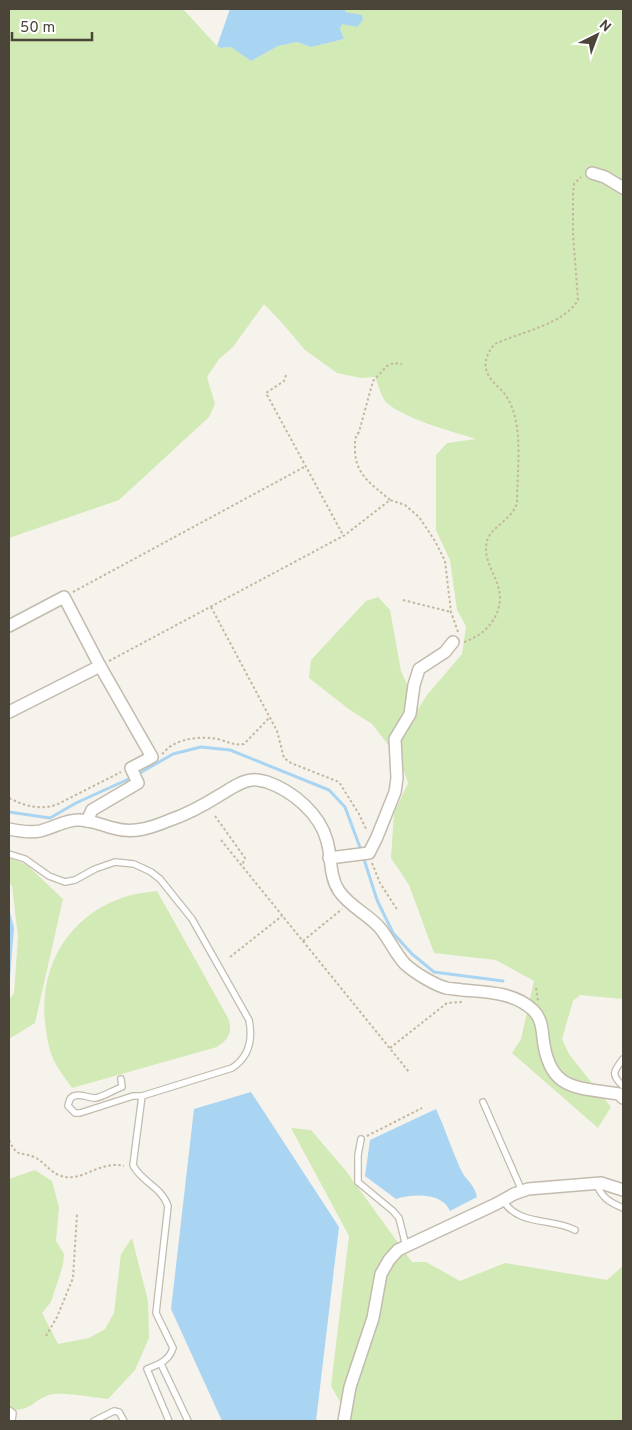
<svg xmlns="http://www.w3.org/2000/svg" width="632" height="1430" viewBox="0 0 632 1430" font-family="Overpass,sans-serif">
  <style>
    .green { fill: #d2eab5 }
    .water { fill: #a9d4f2 }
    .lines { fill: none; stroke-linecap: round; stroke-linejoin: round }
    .stream { stroke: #a9d4f2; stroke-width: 3 }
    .lane-casing { stroke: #c2bbae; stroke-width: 8 }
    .street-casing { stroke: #c2bbae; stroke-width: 14 }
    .path { stroke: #c4b79f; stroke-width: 2; stroke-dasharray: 2.5 2.5; stroke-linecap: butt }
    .lane { stroke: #fff; stroke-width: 5.5 }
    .street { stroke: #fff; stroke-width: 11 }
  </style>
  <rect width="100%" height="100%" fill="#f6f3ec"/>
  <g class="green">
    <path d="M9 9H183L217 46 221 48 231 47 251 61 278 46 297 42 311 47 344 39 340 29 345 9H623V999L580 995 573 1001 562 1039 569 1054 611 1107 598 1128 512 1053 521 1039 534 981 496 960 434 953 409 885 391 858 394 813 408 783 400 760 372 724 350 710 309 678 311 660 366 601 378 597 390 610 401 671 418 709 427 695 462 654 466 626 457 610 450 560 436 530V455L447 443 476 439C453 432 402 418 386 402 381 396 378 384 375 377L361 378 337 373 305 350 283 324 264 304 233 347 219 359 207 377 215 404 209 417 119 500 9 538Z"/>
    <path d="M9 858 27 865 63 899 35 1023 9 1039V1000L14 993 18 937 12 886 9 882Z"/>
    <path d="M157 891 228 1018C233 1032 229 1039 217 1047L72 1088C65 1078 57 1068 52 1056 49 1048 47 1039 46 1030 36 968 69 912 131 895 139 893 149 892 157 891Z"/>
    <path d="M291 1128 311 1130 346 1171 412 1262H426L460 1281 505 1263 607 1280 623 1266V1421H351L331 1386 349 1236Z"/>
    <path d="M35 1170 52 1181 59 1207 56 1241 64 1254 63 1265 51 1302 42 1313 58 1344 89 1338 105 1329 114 1313 121 1254 132 1238 148 1301 149 1338 135 1370 108 1399C95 1398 60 1391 49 1395 30 1402 34 1410 9 1410V1179Z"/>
  </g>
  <g class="water">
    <path d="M230 9H345V12L362 15 363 20 357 27 342 24 340 29 344 39 311 47 297 42 278 46 251 61 231 47 221 48 217 46Z"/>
    <path d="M9 908 14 928 9 991Z"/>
    <path d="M251 1092 339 1227 316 1421H222L171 1309 194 1109Z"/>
    <path d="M436 1109C445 1128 451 1148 460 1168 465 1180 474 1183 477 1197L450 1211C442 1192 412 1194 396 1199L365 1176 370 1140Z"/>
  </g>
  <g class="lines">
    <g class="stream">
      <path d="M9 812 50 818 76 803 131 778 173 754 201 747 230 750 329 790 345 807 361 850"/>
      <path d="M363 856 377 900 393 933 412 954 434 972 503 981"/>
    </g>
    <defs>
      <g id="lane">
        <path d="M9 854 25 859 49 876 65 882 75 880 95 869 115 862 134 864 151 872 160 879 192 919 249 1020C253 1040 249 1057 232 1068L142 1096 133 1165C141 1182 161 1186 168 1206L156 1313 173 1348C169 1361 159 1364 147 1369L169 1421"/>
        <path d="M623 1059C614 1071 610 1074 623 1086"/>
        <path d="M121 1079 122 1087C113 1090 103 1097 95 1098 88 1098 80 1093 74 1096 70 1097 69 1101 68 1106L75 1113H80L133 1096H142"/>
        <path d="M483 1102 522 1191"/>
        <path d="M361 1139 358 1155V1182L393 1211 399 1218 406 1246"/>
        <path d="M596 1183C602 1198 609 1202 623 1208"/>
        <path d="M503 1200C517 1226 553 1218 575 1230"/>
        <path d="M161 1364 188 1421"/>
        <path d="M9 1410 13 1413 12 1421"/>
        <path d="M94 1421 114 1411 119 1412 124 1421"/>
      </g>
      <g id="street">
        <path d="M592 173 605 177 623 188"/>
        <path d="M9 626 64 597 100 666 152 757 131 768 138 783 92 810 87 821"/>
        <path d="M9 712 100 666"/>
        <path d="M9 829C19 831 30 833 40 831 53 828 65 820 78 820 91 820 101 825 113 828 133 834 151 828 170 820 188 814 204 805 220 795 229 790 240 781 252 780 256 779 263 781 267 782 293 791 320 814 327 841 332 858 329 876 339 891 350 907 368 914 380 928 389 939 395 953 405 964 415 973 433 984 446 988 451 989 457 989 462 990 486 992 514 992 533 1010 541 1018 542 1027 543 1038 549 1091 576 1087 619 1094L623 1098"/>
        <path d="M329 858 369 853 377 837 395 792 397 778 395 739 410 714 414 685 419 669 445 652 453 642"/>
        <path d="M344 1421 350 1387 373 1318 381 1274 389 1260 398 1250 496 1204 514 1194 528 1189 601 1183 623 1190"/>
      </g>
    </defs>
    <use href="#lane" class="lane-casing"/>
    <use href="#street" class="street-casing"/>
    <g class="path">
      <path d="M286 375 284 381 266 393 343 535"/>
      <path d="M390 500C373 485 356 476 355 451 355 443 354 438 359 432L373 381 387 366 394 363 402 364"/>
      <path d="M73 592 306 466"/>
      <path d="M403 600 451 612"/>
      <path d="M211 607 277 731 284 758 291 763 339 782 359 814 367 831"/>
      <path d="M464 642C478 637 486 631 494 619 513 585 480 569 487 541 491 526 514 519 517 502 517 472 524 426 508 399 503 389 491 383 487 372 483 362 488 351 495 344 520 332 563 325 578 300L573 234V195L574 184 581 177"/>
      <path d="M109 661 345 535 390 500 405 505 419 517 435 541 445 561 451 612 458 632"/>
      <path d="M162 754C165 752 167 748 171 746 183 738 203 736 217 739 227 741 234 746 244 744L270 717"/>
      <path d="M9 798C25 806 38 810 56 805L121 772"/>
      <path d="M215 816 245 858 242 866"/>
      <path d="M221 840 409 1072"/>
      <path d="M372 863 380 883 398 911"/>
      <path d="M303 941 342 909"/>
      <path d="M230 957 282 916"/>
      <path d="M536 988 538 1001"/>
      <path d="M390 1048 447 1003 462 1002"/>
      <path d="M367 1136 422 1108"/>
      <path d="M9 1140C18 1160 21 1150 36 1158 45 1163 51 1173 61 1176 82 1183 99 1160 124 1166"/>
      <path d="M46 1336 57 1317 73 1278 77 1214"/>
    </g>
    <use href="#lane" class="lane"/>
    <use href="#street" class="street"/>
  </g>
  <rect width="632" height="1430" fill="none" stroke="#4b4439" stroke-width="20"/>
  <g transform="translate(597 35) rotate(42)" stroke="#ffffff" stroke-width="4" paint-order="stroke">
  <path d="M0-4L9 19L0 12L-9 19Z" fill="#4b4439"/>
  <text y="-8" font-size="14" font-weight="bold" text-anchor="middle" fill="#4b4439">N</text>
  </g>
  <path d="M12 32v8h80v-8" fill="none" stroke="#4b4439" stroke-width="2.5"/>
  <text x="20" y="32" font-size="15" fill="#4b4439" stroke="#ffffff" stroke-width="4" paint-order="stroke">50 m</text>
</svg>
